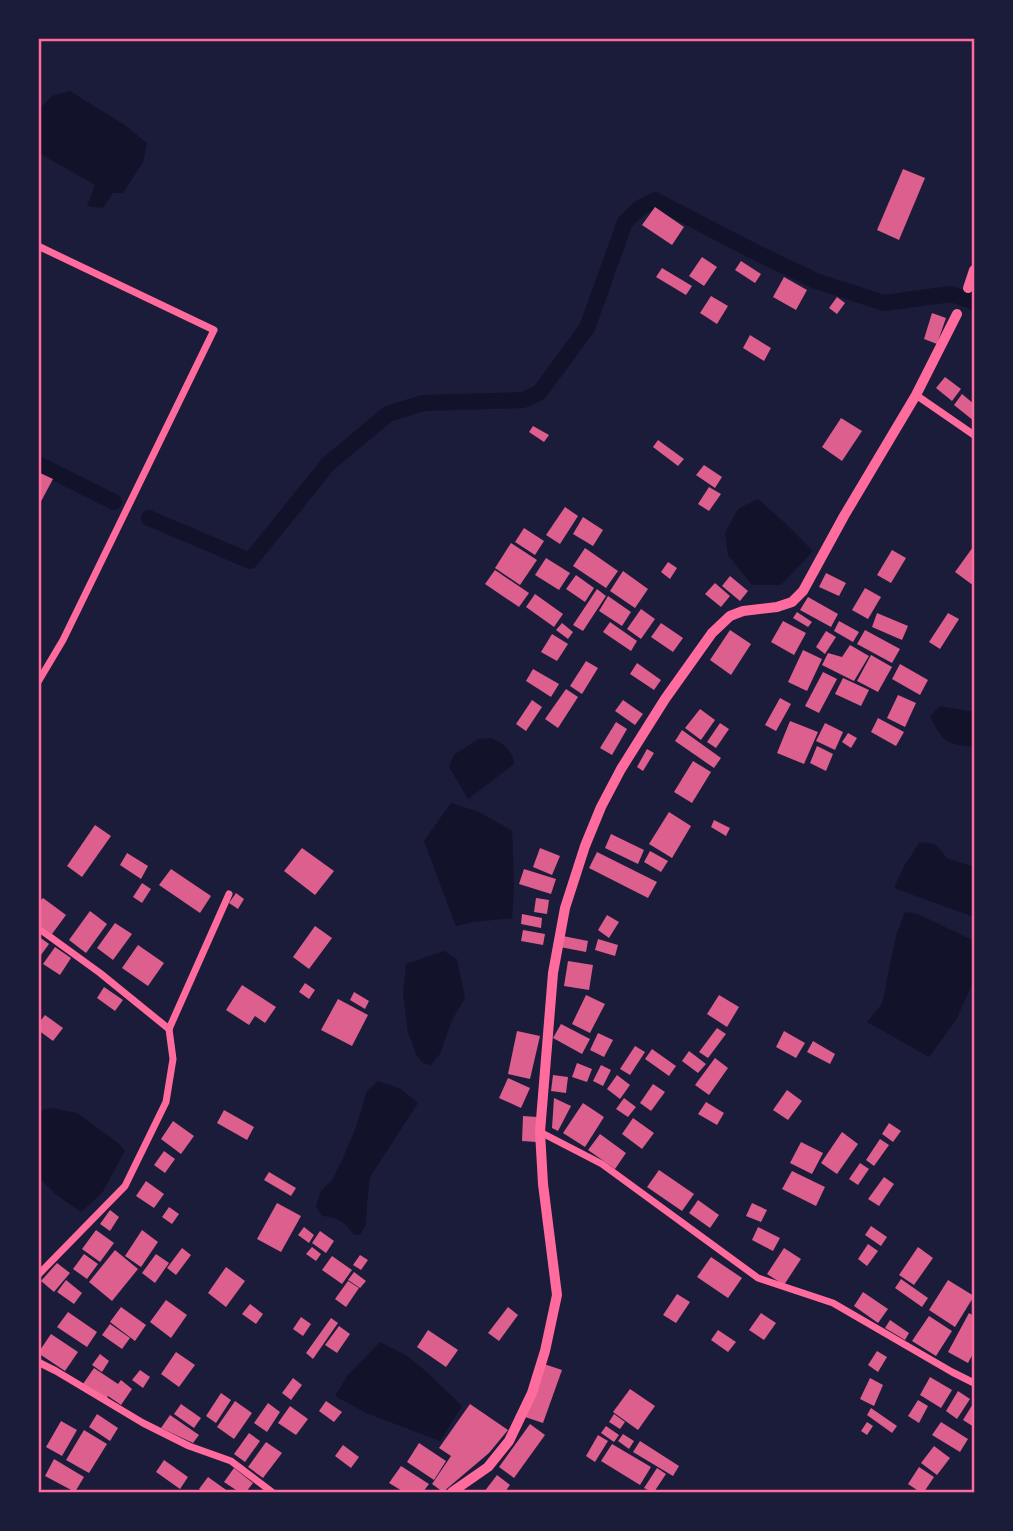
<svg xmlns="http://www.w3.org/2000/svg" width="1013" height="1531" viewBox="0 0 1013 1531" font-family="'DM Sans',sans-serif">
  <style>
    .water { fill: #12122b }
    .lines { fill: none; stroke-linecap: round; stroke-linejoin: round }
    .canal { stroke: #12122b; stroke-width: 16 }
    .building { fill: #dd5f8e }
    .minor { stroke: #ff6b9d; stroke-width: 7 }
    .secondary { stroke: #ff6b9d; stroke-width: 10 }
    .neatline { fill: none; stroke: #ff6b9d; stroke-width: 2.5 }
  </style>
  <rect width="100%" height="100%" fill="#1b1b3a"/>
  <g class="water">
    <path d="M70 91 126 126 147 143 143 162 123 193H113L103 208 87 206 95 185 39 153V109L52 96Z"/>
    <path d="M758 499 785 523 813 551 781 585H752L728 555 725 533 738 509Z"/>
    <path d="M940 706 974 712V747C947 745 941 741 930 716Z"/>
    <path d="M492 738C503 744 513 750 514 764L468 799 449 767 454 755 478 739Z"/>
    <path d="M451 803 479 812 512 831 514 886 512 918 473 922 456 926 424 841Z"/>
    <path d="M920 842 935 844 947 858 974 867V917L894 888 904 866Z"/>
    <path d="M905 912 918 914 974 941V980L956 1020 929 1057 867 1022 882 1004 896 936Z"/>
    <path d="M444 951 457 959 465 998 452 1020 440 1054 431 1065 423 1063 417 1056 408 1032 403 993 406 964Z"/>
    <path d="M378 1081 401 1089 418 1103 370 1177 367 1203 366 1224 360 1235H354C345 1222 338 1217 322 1216L316 1206 321 1191 332 1180 343 1158 356 1127 367 1091Z"/>
    <path d="M51 1108 77 1113 118 1143 125 1151 102 1193 81 1212 55 1194 39 1178V1111Z"/>
    <path d="M380 1342 407 1356 428 1373 462 1406 440 1441 366 1413 335 1396 347 1376Z"/>
  </g>
  <g class="lines">
    <g class="canal">
      <path d="M38 464 114 502"/>
      <path d="M149 518 250 561 328 464 388 414 423 403 523 400 539 393 587 328 625 222 640 208 655 200 759 254 816 281 884 303 951 294 974 302"/>
    </g>
  </g>
  <g class="building">
    <path d="M903 169 925 178 899 240 877 230Z"/>
    <path d="M655 207 684 227 672 245 642 225Z"/>
    <path d="M702 257 717 267 704 286 689 276Z"/>
    <path d="M741 261 761 274 755 283 735 270Z"/>
    <path d="M662 268 692 286 686 295 656 277Z"/>
    <path d="M784 277 807 290 796 310 773 297Z"/>
    <path d="M711 296 728 306 717 324 700 313Z"/>
    <path d="M837 297 845 303 837 314 829 308Z"/>
    <path d="M932 313 946 318 937 344 924 339Z"/>
    <path d="M750 335 771 348 764 361 743 348Z"/>
    <path d="M945 377 961 389 952 401 936 388Z"/>
    <path d="M962 394 974 404V421L954 405Z"/>
    <path d="M841 418 862 431 842 461 822 447Z"/>
    <path d="M533 426 549 435 544 442 529 432Z"/>
    <path d="M658 440 684 459 678 466 653 447Z"/>
    <path d="M704 465 722 477 715 488 696 475Z"/>
    <path d="M38 472 53 479 38 507Z"/>
    <path d="M709 487 721 494 709 511 698 504Z"/>
    <path d="M565 507 578 516 560 544 546 535Z"/>
    <path d="M583 517 603 530 593 546 573 534Z"/>
    <path d="M524 528 544 541 535 555 515 542Z"/>
    <path d="M511 543 537 560 520 585 495 568Z"/>
    <path d="M973 547 974 548V586L955 572Z"/>
    <path d="M585 548 618 571 606 588 573 566Z"/>
    <path d="M892 550 906 558 891 583 877 575Z"/>
    <path d="M546 558 570 573 559 590 535 575Z"/>
    <path d="M668 562 677 568 670 579 661 572Z"/>
    <path d="M495 570 529 593 519 607 485 584Z"/>
    <path d="M623 571 648 589 635 608 610 591Z"/>
    <path d="M826 573 846 583 839 596 819 587Z"/>
    <path d="M576 575 594 588 585 602 566 589Z"/>
    <path d="M730 576 748 591 740 601 722 586Z"/>
    <path d="M715 583 730 596 721 607 705 594Z"/>
    <path d="M865 588 881 597 868 619 852 610Z"/>
    <path d="M597 589 606 596 583 631 573 625Z"/>
    <path d="M535 594 563 614 554 627 526 607Z"/>
    <path d="M608 596 631 612 622 626 599 611Z"/>
    <path d="M808 597 838 614 831 627 800 610Z"/>
    <path d="M641 609 655 619 641 639 627 629Z"/>
    <path d="M797 612 812 622 808 627 793 618Z"/>
    <path d="M877 613 908 626 902 640 872 627Z"/>
    <path d="M948 613 959 619 940 649 929 642Z"/>
    <path d="M783 621 806 633 794 655 771 642Z"/>
    <path d="M839 621 859 632 853 642 834 631Z"/>
    <path d="M610 622 637 641 631 651 603 632Z"/>
    <path d="M562 623 573 632 568 639 556 630Z"/>
    <path d="M661 623 683 638 673 652 651 637Z"/>
    <path d="M730 630 751 644 731 675 710 660Z"/>
    <path d="M865 630 900 649 892 663 857 644Z"/>
    <path d="M826 631 836 637 825 654 816 647Z"/>
    <path d="M552 634 568 644 557 661 541 652Z"/>
    <path d="M850 645 869 656 854 681 822 665 828 653 842 657Z"/>
    <path d="M803 650 822 659 807 691 788 682Z"/>
    <path d="M871 655 892 667 878 692 857 681Z"/>
    <path d="M586 661 598 668 582 694 570 686Z"/>
    <path d="M637 663 661 680 654 690 630 674Z"/>
    <path d="M900 664 928 680 920 695 892 679Z"/>
    <path d="M533 669 559 684 551 697 526 681Z"/>
    <path d="M823 672 837 679 819 713 805 706Z"/>
    <path d="M843 678 869 690 861 706 835 694Z"/>
    <path d="M566 689 578 697 558 728 545 719Z"/>
    <path d="M898 695 916 703 905 727 887 718Z"/>
    <path d="M780 698 791 704 776 731 765 725Z"/>
    <path d="M532 700 542 707 526 731 516 724Z"/>
    <path d="M623 700 643 714 635 725 615 711Z"/>
    <path d="M700 709 715 720 701 740 685 728Z"/>
    <path d="M878 718 904 732 896 746 871 732Z"/>
    <path d="M790 721 818 732 804 764 777 753Z"/>
    <path d="M616 722 627 729 612 755 600 748Z"/>
    <path d="M720 723 729 729 716 748 707 742Z"/>
    <path d="M825 723 843 732 835 750 816 741Z"/>
    <path d="M682 730 721 758 714 768 675 741Z"/>
    <path d="M848 733 857 738 851 748 842 742Z"/>
    <path d="M817 746 833 754 826 771 810 763Z"/>
    <path d="M647 749 654 753 643 771 637 767Z"/>
    <path d="M693 761 711 772 692 803 674 792Z"/>
    <path d="M669 812 691 826 672 858 649 844Z"/>
    <path d="M714 820 730 828 726 836 711 827Z"/>
    <path d="M95 825 111 836 82 877 67 866Z"/>
    <path d="M611 834 644 850 638 864 605 848Z"/>
    <path d="M302 848 334 871 315 895 284 871Z"/>
    <path d="M540 848 560 856 552 875 533 867Z"/>
    <path d="M650 851 668 861 661 872 644 862Z"/>
    <path d="M597 852 657 882 648 898 589 868Z"/>
    <path d="M127 853 148 866 141 879 120 865Z"/>
    <path d="M171 869 211 896 200 913 159 885Z"/>
    <path d="M524 869 556 879 551 894 519 884Z"/>
    <path d="M142 883 151 889 142 903 133 897Z"/>
    <path d="M236 893 244 899 238 909 229 903Z"/>
    <path d="M43 898 66 915 52 934 38 924V903Z"/>
    <path d="M536 898 549 900 547 914 534 912Z"/>
    <path d="M90 911 107 924 86 953 69 940Z"/>
    <path d="M522 914 542 918 541 928 521 924Z"/>
    <path d="M607 915 619 922 609 938 598 930Z"/>
    <path d="M115 923 132 934 113 960 97 948Z"/>
    <path d="M315 926 332 938 309 969 293 957Z"/>
    <path d="M523 930 545 934 543 945 521 941Z"/>
    <path d="M38 936 49 944 38 959Z"/>
    <path d="M563 936 588 941 586 952 560 947Z"/>
    <path d="M598 939 618 945 615 956 595 950Z"/>
    <path d="M138 945 164 963 148 986 122 968Z"/>
    <path d="M55 947 71 958 60 975 43 964Z"/>
    <path d="M568 961 593 965 589 990 564 986Z"/>
    <path d="M305 983 315 990 309 999 299 992Z"/>
    <path d="M242 985 276 1007 265 1023 255 1016 249 1025 226 1010Z"/>
    <path d="M104 987 123 1000 115 1011 97 998Z"/>
    <path d="M354 992 369 1001 365 1009 350 1000Z"/>
    <path d="M586 995 605 1004 590 1033 572 1024Z"/>
    <path d="M719 995 739 1007 727 1027 707 1014Z"/>
    <path d="M338 999 368 1015 352 1046 321 1030Z"/>
    <path d="M45 1015 63 1028 53 1041 38 1030V1024Z"/>
    <path d="M561 1024 590 1039 582 1054 553 1038Z"/>
    <path d="M717 1028 726 1034 708 1058 699 1052Z"/>
    <path d="M517 1031 540 1036 530 1079 508 1074Z"/>
    <path d="M784 1031 805 1043 796 1058 776 1047Z"/>
    <path d="M598 1033 613 1040 604 1057 590 1050Z"/>
    <path d="M813 1041 835 1054 830 1064 807 1052Z"/>
    <path d="M635 1046 645 1052 630 1075 620 1069Z"/>
    <path d="M652 1049 676 1066 669 1076 645 1059Z"/>
    <path d="M689 1051 706 1064 698 1073 682 1061Z"/>
    <path d="M715 1058 728 1068 709 1095 695 1085Z"/>
    <path d="M577 1063 592 1069 587 1082 572 1077Z"/>
    <path d="M601 1065 611 1070 603 1086 593 1081Z"/>
    <path d="M553 1075 568 1077 566 1093 551 1091Z"/>
    <path d="M617 1075 630 1085 620 1099 607 1089Z"/>
    <path d="M508 1078 530 1088 521 1108 499 1098Z"/>
    <path d="M653 1084 665 1092 651 1111 640 1103Z"/>
    <path d="M787 1090 802 1101 788 1120 773 1110Z"/>
    <path d="M554 1098 571 1106 558 1131 552 1128Z"/>
    <path d="M624 1098 636 1107 628 1117 616 1109Z"/>
    <path d="M706 1102 724 1113 717 1125 698 1114Z"/>
    <path d="M583 1103 604 1117 585 1147 563 1133Z"/>
    <path d="M224 1110 254 1127 247 1140 217 1123Z"/>
    <path d="M523 1116 537 1117 536 1142 522 1141Z"/>
    <path d="M633 1118 654 1133 642 1149 622 1134Z"/>
    <path d="M173 1121 194 1136 181 1154 161 1139Z"/>
    <path d="M889 1123 901 1131 893 1142 882 1134Z"/>
    <path d="M842 1132 858 1144 837 1174 821 1163Z"/>
    <path d="M600 1134 626 1153 615 1169 588 1150Z"/>
    <path d="M880 1139 889 1145 874 1166 866 1160Z"/>
    <path d="M801 1142 823 1153 812 1174 790 1163Z"/>
    <path d="M164 1151 175 1159 165 1173 154 1165Z"/>
    <path d="M860 1163 869 1169 858 1185 849 1179Z"/>
    <path d="M659 1170 694 1194 682 1211 647 1187Z"/>
    <path d="M792 1171 825 1187 816 1206 782 1189Z"/>
    <path d="M269 1172 296 1188 291 1196 264 1180Z"/>
    <path d="M884 1177 894 1184 879 1206 868 1199Z"/>
    <path d="M146 1181 164 1194 154 1208 136 1196Z"/>
    <path d="M698 1200 719 1215 710 1228 689 1213Z"/>
    <path d="M277 1203 301 1216 281 1252 257 1239Z"/>
    <path d="M752 1203 767 1210 761 1222 746 1216Z"/>
    <path d="M169 1207 179 1214 172 1224 162 1217Z"/>
    <path d="M110 1210 119 1217 110 1231 100 1224Z"/>
    <path d="M871 1226 887 1237 881 1246 865 1235Z"/>
    <path d="M304 1227 314 1235 309 1243 298 1235Z"/>
    <path d="M758 1227 780 1238 773 1251 752 1240Z"/>
    <path d="M96 1230 114 1243 100 1262 82 1249Z"/>
    <path d="M142 1230 158 1242 141 1267 125 1256Z"/>
    <path d="M320 1231 334 1241 326 1253 312 1243Z"/>
    <path d="M868 1244 878 1251 867 1266 858 1259Z"/>
    <path d="M312 1247 321 1254 316 1261 306 1254Z"/>
    <path d="M918 1247 933 1258 914 1285 899 1275Z"/>
    <path d="M182 1248 191 1255 176 1275 167 1268Z"/>
    <path d="M784 1248 801 1259 784 1285 767 1274Z"/>
    <path d="M115 1250 138 1269 112 1301 89 1282Z"/>
    <path d="M84 1254 98 1264 87 1279 73 1269Z"/>
    <path d="M156 1254 169 1263 155 1283 142 1273Z"/>
    <path d="M360 1255 368 1260 361 1270 353 1265Z"/>
    <path d="M332 1256 352 1270 342 1284 322 1270Z"/>
    <path d="M711 1257 742 1278 728 1298 697 1277Z"/>
    <path d="M57 1263 70 1273 54 1292 41 1281Z"/>
    <path d="M226 1267 245 1281 226 1307 208 1293Z"/>
    <path d="M354 1272 366 1281 360 1288 348 1280Z"/>
    <path d="M901 1279 928 1298 922 1307 895 1288Z"/>
    <path d="M66 1280 82 1293 74 1304 57 1292Z"/>
    <path d="M948 1280 974 1296 955 1327 929 1310Z"/>
    <path d="M348 1281 359 1288 346 1307 335 1299Z"/>
    <path d="M863 1292 888 1309 878 1323 854 1306Z"/>
    <path d="M677 1294 690 1302 676 1323 663 1315Z"/>
    <path d="M166 1300 187 1315 171 1338 150 1322Z"/>
    <path d="M250 1304 263 1314 256 1324 242 1314Z"/>
    <path d="M121 1307 146 1325 135 1341 110 1322Z"/>
    <path d="M508 1307 518 1315 499 1341 488 1333Z"/>
    <path d="M68 1312 97 1332 87 1347 57 1327Z"/>
    <path d="M761 1313 776 1323 764 1340 749 1330Z"/>
    <path d="M969 1313 974 1316V1352L968 1363 948 1352Z"/>
    <path d="M929 1316 952 1331 936 1356 912 1341Z"/>
    <path d="M301 1317 311 1324 303 1336 293 1329Z"/>
    <path d="M331 1318 338 1323 313 1359 306 1353Z"/>
    <path d="M890 1320 909 1333 905 1340 885 1328Z"/>
    <path d="M110 1324 130 1338 122 1349 102 1335Z"/>
    <path d="M339 1326 350 1334 337 1353 325 1345Z"/>
    <path d="M428 1330 458 1350 446 1367 417 1347Z"/>
    <path d="M718 1330 736 1342 728 1352 711 1340Z"/>
    <path d="M51 1334 78 1352 65 1371 38 1353Z"/>
    <path d="M877 1351 887 1357 878 1372 868 1365Z"/>
    <path d="M176 1352 195 1365 179 1387 161 1374Z"/>
    <path d="M100 1354 109 1361 102 1372 92 1365Z"/>
    <path d="M544 1364 562 1370 543 1423 525 1417Z"/>
    <path d="M94 1368 118 1384 121 1380 132 1389 121 1405 108 1396 106 1400 83 1384Z"/>
    <path d="M140 1370 150 1377 143 1388 132 1380Z"/>
    <path d="M930 1377 952 1390 941 1408 920 1395Z"/>
    <path d="M293 1378 302 1385 291 1400 282 1393Z"/>
    <path d="M870 1378 883 1385 874 1406 860 1399Z"/>
    <path d="M630 1389 655 1406 638 1430 613 1412Z"/>
    <path d="M958 1391 970 1399 957 1419 946 1411Z"/>
    <path d="M221 1393 231 1400 216 1423 206 1416Z"/>
    <path d="M918 1400 928 1406 919 1423 908 1416Z"/>
    <path d="M235 1401 252 1413 234 1439 217 1427Z"/>
    <path d="M326 1401 342 1412 334 1422 319 1411Z"/>
    <path d="M974 1402V1427L963 1420Z"/>
    <path d="M268 1403 280 1412 267 1432 254 1423Z"/>
    <path d="M181 1404 201 1418 194 1428 174 1414Z"/>
    <path d="M470 1404 508 1430 489 1453 443 1492 432 1484 451 1456 439 1448Z"/>
    <path d="M290 1406 308 1419 296 1435 278 1423Z"/>
    <path d="M871 1408 897 1426 892 1433 867 1415Z"/>
    <path d="M97 1414 118 1428 110 1441 89 1427Z"/>
    <path d="M614 1414 625 1422 620 1429 609 1422Z"/>
    <path d="M170 1415 199 1435 193 1443 161 1428Z"/>
    <path d="M61 1421 77 1430 62 1456 46 1447Z"/>
    <path d="M867 1422 873 1426 867 1435 861 1431Z"/>
    <path d="M941 1422 968 1439 960 1452 932 1435Z"/>
    <path d="M530 1424 545 1435 514 1478 499 1467Z"/>
    <path d="M606 1426 619 1435 614 1442 601 1433Z"/>
    <path d="M84 1430 107 1444 89 1473 66 1460Z"/>
    <path d="M249 1433 260 1441 245 1462 234 1454Z"/>
    <path d="M623 1434 634 1441 629 1449 618 1441Z"/>
    <path d="M598 1435 608 1441 595 1462 586 1456Z"/>
    <path d="M640 1441 679 1466 673 1476 633 1452Z"/>
    <path d="M266 1442 282 1453 263 1478 248 1467Z"/>
    <path d="M419 1443 446 1461 434 1480 407 1462Z"/>
    <path d="M612 1444 651 1467 640 1485 601 1461Z"/>
    <path d="M343 1445 359 1457 351 1468 335 1456Z"/>
    <path d="M934 1446 950 1458 937 1475 921 1463Z"/>
    <path d="M54 1459 84 1477 75 1492 45 1476Z"/>
    <path d="M164 1460 188 1477 180 1489 156 1472Z"/>
    <path d="M401 1466 429 1484 423 1492H404L389 1483Z"/>
    <path d="M919 1467 934 1477 924 1492H920L908 1484Z"/>
    <path d="M234 1468 253 1483 246 1492H239L224 1482Z"/>
    <path d="M657 1468 666 1474 654 1492H652L644 1488Z"/>
    <path d="M497 1475 510 1485 505 1492H484Z"/>
    <path d="M208 1477 229 1492H203L199 1489Z"/>
  </g>
  <g class="lines">
    <g class="minor">
      <path d="M38 246 214 330 63 640 38 682"/>
      <path d="M916 395 974 435"/>
      <path d="M38 928 100 973 169 1029 173 1059 166 1102 125 1186 38 1275"/>
      <path d="M169 1029 229 894"/>
      <path d="M540 1132 602 1164 758 1278 833 1303 952 1372 974 1383"/>
      <path d="M38 1362 56 1371 143 1423 189 1446 231 1461 272 1492"/>
    </g>
    <g class="secondary">
      <path d="M968 288 974 270"/>
      <path d="M452 1492 488 1467 509 1441 532 1393 545 1351 557 1295 543 1184 540 1132 553 973 565 908 585 846 601 807 621 769 665 699 712 633 730 616 743 611 777 607 792 602 803 591 844 516 916 395 957 314"/>
    </g>
  </g>
  <rect width="1013" height="1531" fill="none" stroke="#1b1b3a" stroke-width="80"/>
  <rect x="40" y="40" width="933" height="1451" class="neatline"/>
</svg>
